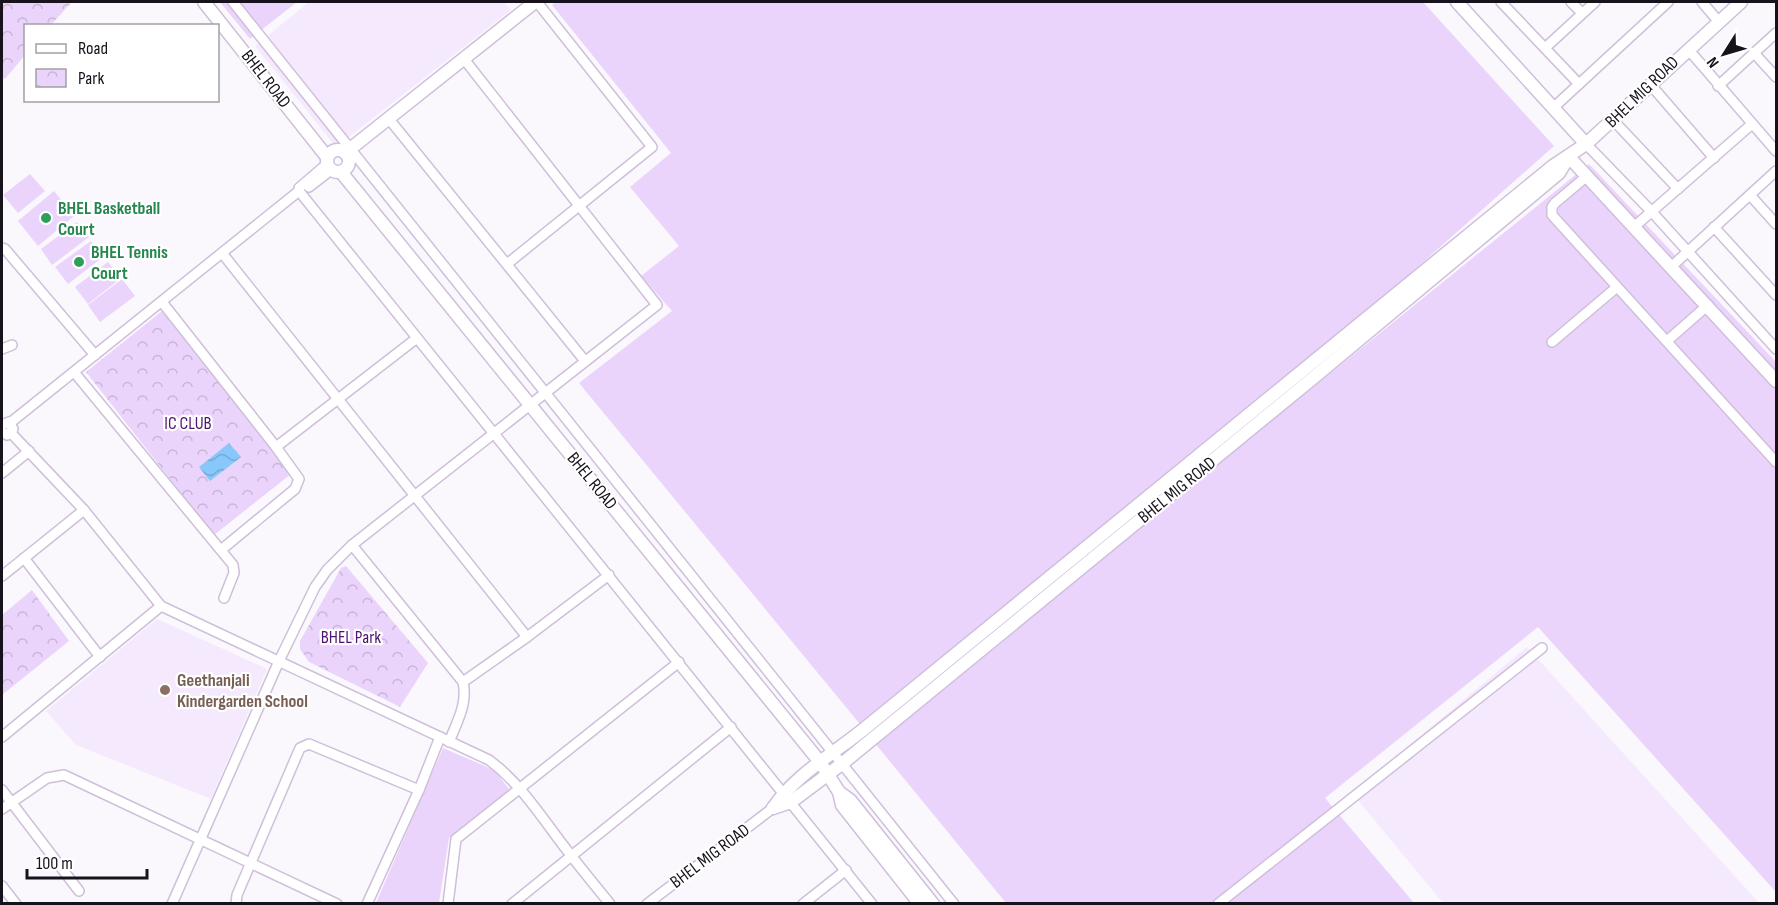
<svg xmlns="http://www.w3.org/2000/svg" width="1778" height="905" viewBox="0 0 1778 905" font-family="'Sofia Sans Condensed',sans-serif">
  <style>
    .built { fill: #f5e9fe }
    .grass { fill: #ebd4fc }
    .park { fill: url(#park-crowns) }
    .water { fill: url(#water-waves) }
    .lines { fill: none; stroke-linecap: round; stroke-linejoin: round }
    .minor-casing { stroke: #cfbfdb; stroke-width: 12 }
    .tertiary-casing { stroke: #cfbfdb; stroke-width: 15 }
    .minor { stroke: #fff; stroke-width: 9 }
    .tertiary { stroke: #fff; stroke-width: 12 }
    .leisure-dot { fill: #2e9e5b; stroke: #fff; stroke-width: 2 }
    .education-dot { fill: #8d6e63; stroke: #fff; stroke-width: 2 }
    .labels { text-anchor: middle; dominant-baseline: central; stroke-width: 4.5; stroke-linejoin: round; paint-order: stroke }
    .street-label { font-size: 18px; fill: #17121b; stroke: #fff }
    .leisure-label { font-size: 18px; font-weight: bold; fill: #27864d; stroke: #fff; text-anchor: start }
    .park-label { font-size: 18px; fill: #511270; stroke: #fff }
    .education-label { font-size: 18px; font-weight: bold; fill: #785e54; stroke: #fff; text-anchor: start }
  </style>
  <defs>
    <pattern id="park-crowns" width="20" height="18" patternUnits="userSpaceOnUse" patternTransform="scale(1.5)"><rect width="20" height="18" fill="#ebd4fc"/><path d="M2 6a3 3 0 1 1 6 0M12 15a3 3 0 1 1 6 0" fill="none" stroke="#c9b5d7"/></pattern>
    <pattern id="water-waves" width="16" height="10" patternUnits="userSpaceOnUse" patternTransform="scale(1.5)"><rect width="16" height="10" fill="#88c7fa"/><path d="M0 5q4-4 8 0t8 0" fill="none" stroke="#75aad6"/></pattern>
  </defs>
  <rect width="100%" height="100%" fill="#faf7fd"/>
  <g class="built">
    <path d="M309 2H504L511 10 336 147 255 46Z"/>
    <path d="M157 619 267 669 211 799 76 745 46 711Z"/>
    <path d="M1527 647 1759 903H1443L1352 793Z"/>
  </g>
  <g class="grass">
    <path d="M220 2H297L250 39Z"/>
    <path d="M556 2H1423L1554 146 1305 367 864 729 579 383 672 311 641 276 679 246 630 187 671 153 552 5Z"/>
    <path d="M1589 164 1776 362V892L1538 627 1325 798 1414 903H1006L874 742Z"/>
    <path d="M30 174 45 191 18 213 3 195Z"/>
    <path d="M54 191 74 216 38 246 18 221Z"/>
    <path d="M77 222 89 237 52 265 41 249Z"/>
    <path d="M91 241 103 257 68 284 55 267Z"/>
    <path d="M108 262 121 278 88 304 75 287Z"/>
    <path d="M122 279 135 296 100 322 88 305Z"/>
    <path d="M443 748 494 770 510 790 449 838 439 903H376Z"/>
  </g>
  <g class="park">
    <path d="M2 2 71 3 51 25 26 26 25 55 5 79 2 78Z"/>
    <path d="M162 311 291 474 214 535 86 372Z"/>
    <path d="M346 566 428 663 400 707 309 662 300 649V641L341 568Z"/>
    <path d="M32 590 69 641 2 695V615Z"/>
  </g>
  <path class="water" d="M229 443 241 457 210 481 199 467Z"/>
  <g class="lines">
    <defs>
      <g id="minor">
        <path d="M233 2 954 904"/>
        <path d="M1501 2 1579 84"/>
        <path d="M1571 2 1582 13"/>
        <path d="M1702 2 1719 22"/>
        <path d="M1545 48 1595 2"/>
        <path d="M1688 49 1776 151"/>
        <path d="M1754 53 1776 77"/>
        <path d="M1650 84 1714 158"/>
        <path d="M1718 86 1776 33"/>
        <path d="M1553 108 1668 2"/>
        <path d="M389 119 585 361"/>
        <path d="M1613 120 1678 189"/>
        <path d="M1586 144 1652 212 1776 349"/>
        <path d="M1587 176 1555 203 1552 207V215L1776 462"/>
        <path d="M309 187 331 170"/>
        <path d="M299 191 872 904"/>
        <path d="M1750 195 1776 224"/>
        <path d="M1635 226 1752 124"/>
        <path d="M1714 227 1776 295"/>
        <path d="M2 248 5 249 95 355"/>
        <path d="M222 253 527 637 609 575"/>
        <path d="M507 264 652 147 537 2"/>
        <path d="M1671 267 1776 171"/>
        <path d="M162 302 276 447 299 479 295 489 221 550"/>
        <path d="M1667 341 1708 305"/>
        <path d="M1552 342 1617 287"/>
        <path d="M2 349 12 345"/>
        <path d="M74 372 233 565 234 573 224 598"/>
        <path d="M10 423 299 191V188L327 164"/>
        <path d="M2 425 9 422 13 429 7 435 2 432"/>
        <path d="M11 433 84 510 161 606 489 760C520 783 540 815 563 845 578 865 594 884 610 904"/>
        <path d="M276 447 417 338"/>
        <path d="M2 473 29 451"/>
        <path d="M352 545 463 682C468 703 457 722 449 742"/>
        <path d="M24 558 100 657"/>
        <path d="M2 576 84 510"/>
        <path d="M463 682 527 637"/>
        <path d="M2 737 161 606"/>
        <path d="M2 790 79 891"/>
        <path d="M2 809 47 778 64 775 337 904"/>
        <path d="M2 886 16 904"/>
        <path d="M172 904 279 661 315 587 327 570 352 545 657 305 464 59"/>
        <path d="M236 904 237 895 300 748 309 744 419 790"/>
        <path d="M367 904 419 790 440 737"/>
        <path d="M448 904 456 839 679 662"/>
        <path d="M512 904 731 727"/>
        <path d="M647 904 773 808"/>
        <path d="M803 904 846 870"/>
        <path d="M1218 904 1542 648"/>
      </g>
      <g id="tertiary">
        <path d="M204 2 327 157"/>
        <path d="M1457 2 1586 144"/>
        <circle cx="338" cy="161" r="11"/>
        <path d="M345 153 535 2"/>
        <path d="M1569 157 1776 381"/>
        <path d="M341 172 820 762 839 792 842 805 920 904"/>
        <path d="M839 792 850 800 933 904"/>
        <path d="M773 808C795 775 833 754 864 729L1553 166 1586 144 1741 2"/>
        <path d="M773 808 791 802 843 763 1313 378 1559 173 1568 158"/>
      </g>
    </defs>
    <use href="#minor" class="minor-casing"/>
    <use href="#tertiary" class="tertiary-casing"/>
    <use href="#minor" class="minor"/>
    <use href="#tertiary" class="tertiary"/>
  </g>
  <g class="leisure-dot">
    <circle cx="46" cy="218" r="6"/>
    <circle cx="79" cy="262" r="6"/>
  </g>
  <circle class="education-dot" cx="165" cy="690" r="6"/>
  <g class="labels">
    <g class="street-label">
      <text transform="translate(266 79) rotate(52)">BHEL ROAD</text>
      <text transform="translate(1642 92) rotate(-44)">BHEL MIG ROAD</text>
      <text transform="translate(592 481) rotate(51)">BHEL ROAD</text>
      <text transform="translate(1177 490) rotate(-39)">BHEL MIG ROAD</text>
      <text transform="translate(710 856) rotate(-37)">BHEL MIG ROAD</text>
    </g>
    <g class="leisure-label">
      <text x="58" y="208">BHEL Basketball<tspan x="58" dy="21">Court</tspan></text>
      <text x="91" y="252">BHEL Tennis<tspan x="91" dy="21">Court</tspan></text>
    </g>
    <g class="park-label">
      <text x="188" y="423">IC CLUB</text>
      <text x="351" y="637">BHEL Park</text>
    </g>
    <g class="education-label">
      <text x="177" y="680">Geethanjali<tspan x="177" dy="21">Kindergarden School</tspan></text>
    </g>
  </g>
  <rect width="1778" height="905" fill="none" stroke="#17121b" stroke-width="6"/>
  <rect x="24" y="24" width="195" height="78" fill="#ffffff" stroke="#a2a0a4" stroke-width="1.5"/>
  <rect x="36" y="44" width="30" height="9" fill="#ffffff" stroke="#a2a0a4" stroke-width="1.5"/>
  <text x="78" y="54" font-size="18" fill="#17121b">Road</text>
  <rect x="36" y="69" width="30" height="18" fill="url(#park-crowns)" stroke="#a2a0a4" stroke-width="1.5"/>
  <text x="78" y="84" font-size="18" fill="#17121b">Park</text>
  <g transform="translate(1724 54) rotate(233)" stroke="#ffffff" stroke-width="4.5" paint-order="stroke">
  <path d="M0-4.5L10 22L0 15L-10 22Z" fill="#17121b"/>
  <text y="-9" font-size="16" font-weight="bold" text-anchor="middle" fill="#17121b">N</text>
  </g>
  <path d="M27 869v9h120v-9" fill="none" stroke="#17121b" stroke-width="3"/>
  <text x="36" y="869" font-size="18" fill="#17121b" stroke="#ffffff" stroke-width="4.5" paint-order="stroke">100 m</text>
</svg>
